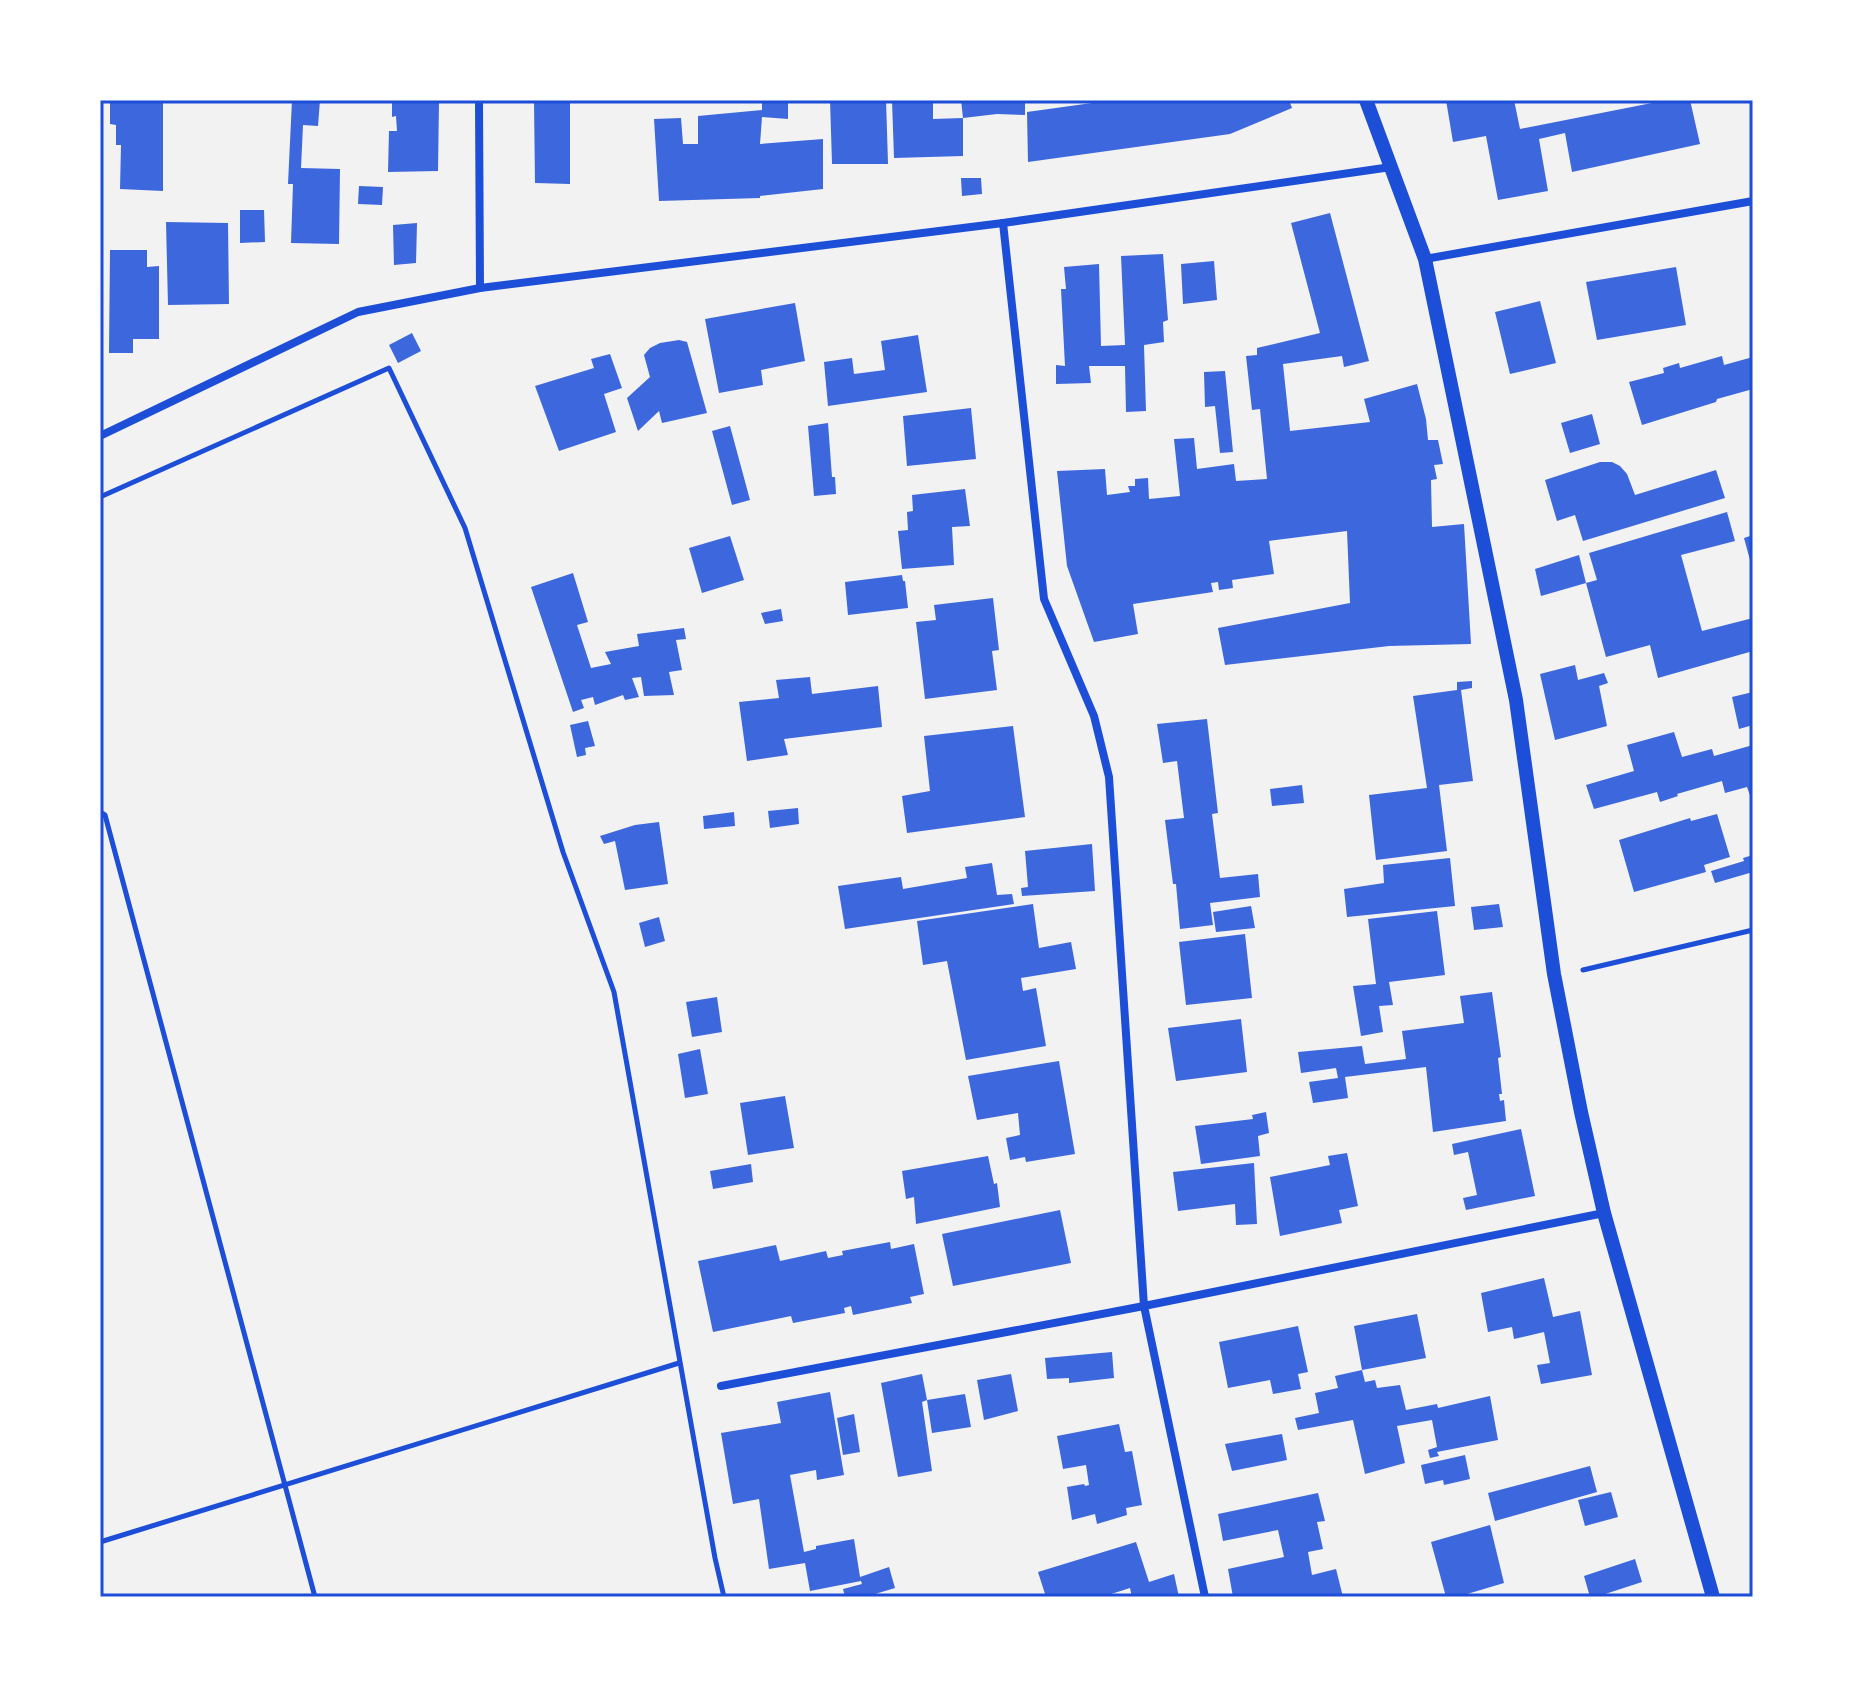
<svg xmlns="http://www.w3.org/2000/svg" width="1853" height="1697" viewBox="0 0 1853 1697" font-family="'Crimson Pro',serif">
  <style>
    .building { fill: #3d67dc }
    .lines { fill: none; stroke-linecap: round; stroke-linejoin: round }
    .path { stroke: #1d4ed8; stroke-width: 5 }
    .minor { stroke: #1d4ed8; stroke-width: 8 }
    .tertiary { stroke: #1d4ed8; stroke-width: 14 }
    .neatline { fill: none; stroke: #1d4ed8; stroke-width: 3 }
  </style>
  <rect width="100%" height="100%" fill="#f2f2f2"/>
  <g class="building">
    <path d="M110 100H163V191L120 189 121 145H116V125L110 124Z"/>
    <path d="M292 100H320L318 126 303 125 301 168 340 169 339 244 291 243 293 184H288Z"/>
    <path d="M392 100 439 101 438 171 388 172 389 131H397L396 116 392 117Z"/>
    <path d="M534 100H570V184L535 183Z"/>
    <path d="M762 100H788V119L762 117 760 144 823 139V189L760 196V198L659 201 654 119 681 118 683 144H698V116L762 110Z"/>
    <path d="M830 100H886L888 164H832Z"/>
    <path d="M892 100H933V119L963 118V156L894 158Z"/>
    <path d="M961 100H1025V115L997 114 963 118Z"/>
    <path d="M1099 100H1289L1292 108 1230 134 1028 162 1027 112 1099 102Z"/>
    <path d="M1446 100H1514L1520 129 1667 100H1690L1700 144 1572 172 1565 133 1539 139 1548 191 1498 200 1486 136 1453 142Z"/>
    <path d="M961 178H981L982 194 962 196Z"/>
    <path d="M359 186 383 187 382 205 358 204Z"/>
    <path d="M240 210H264L265 242 240 243Z"/>
    <path d="M1330 213 1369 361 1344 367 1342 356 1283 364 1290 431 1370 422 1364 399 1417 384 1426 419 1428 440H1438L1443 464 1434 465 1437 479 1431 480 1432 527 1464 524 1471 644 1389 646 1225 665 1218 628 1350 603 1347 531 1269 541 1274 574 1232 580 1233 588 1219 590 1218 582 1211 583 1213 592 1133 604 1138 634 1094 642 1067 566 1057 471 1105 469 1107 495 1130 492 1128 486H1135V479L1148 478 1149 499 1180 496 1174 439 1194 438 1197 469 1234 464 1236 481 1267 479 1260 409 1252 410 1246 356 1257 355V348L1320 333 1291 223Z"/>
    <path d="M166 222 228 223 229 304 168 305Z"/>
    <path d="M417 223 416 263 394 265 393 225Z"/>
    <path d="M110 250H147V267L159 266V339H133V353H109Z"/>
    <path d="M1163 254 1168 320 1163 322 1164 342 1144 345 1146 411 1126 412 1125 366H1089L1091 383 1056 384V365L1065 366 1061 289H1066L1064 267 1099 264 1101 346 1125 345 1121 256Z"/>
    <path d="M1214 261 1217 300 1183 304 1181 264Z"/>
    <path d="M1676 267 1686 325 1597 340 1586 282Z"/>
    <path d="M1540 301 1556 363 1510 374 1495 312Z"/>
    <path d="M795 303 805 361 761 370 763 385 719 393 705 319Z"/>
    <path d="M412 333 421 351 398 363 389 345Z"/>
    <path d="M918 335 927 392 828 406 824 362 852 358 854 374 885 370 881 341Z"/>
    <path d="M679 340 687 342 707 413 662 423 659 411 638 431 627 398 650 377 644 355 650 348 660 343Z"/>
    <path d="M610 354 622 388 604 394 616 432 559 451 535 386 594 368 591 359Z"/>
    <path d="M1722 356 1724 365 1753 357V389L1717 399 1716 402 1642 425 1629 382 1664 373 1663 368 1679 363 1680 368Z"/>
    <path d="M1225 371 1233 452 1220 453 1215 406 1205 407 1204 372Z"/>
    <path d="M971 408 976 459 907 466 903 416Z"/>
    <path d="M1592 414 1600 444 1570 453 1561 423Z"/>
    <path d="M828 423 832 477H835L836 494 814 496 808 426Z"/>
    <path d="M730 426 750 500 732 505 712 431Z"/>
    <path d="M1600 462H1612L1620 466 1627 474 1635 495 1716 470 1725 498 1583 541 1575 515 1557 521 1545 480Z"/>
    <path d="M965 489 970 526 952 527 954 565 902 569 898 531 908 530 907 512 913 511 912 495Z"/>
    <path d="M1727 512 1735 541 1681 555 1702 631 1753 618V651L1658 678 1650 645 1606 657 1586 583 1597 580 1589 553Z"/>
    <path d="M1753 535V559L1750 560 1744 538Z"/>
    <path d="M730 536 744 580 702 593 689 548Z"/>
    <path d="M1579 555 1586 583 1541 596 1535 569Z"/>
    <path d="M573 573 588 622 577 625 591 668 611 664 605 652 639 646 637 634 684 628 686 639 676 640 682 670 669 672 674 695 644 696 641 677 632 678 639 697 625 700 623 695 595 705 593 697 581 700 584 708 573 712 531 587Z"/>
    <path d="M902 575 903 581H905L908 608 848 615 845 582Z"/>
    <path d="M993 598 999 650 992 651 997 690 925 699 916 622 936 620 934 605Z"/>
    <path d="M781 609 783 621 765 624 761 613Z"/>
    <path d="M1575 665 1578 680 1604 673 1608 683 1599 686 1607 726 1555 740 1540 674Z"/>
    <path d="M810 677 812 694 878 686 882 727 784 739 788 755 747 761 739 702 779 698 776 680Z"/>
    <path d="M1472 681V688L1461 690 1473 781 1439 785 1447 851 1376 860 1369 795 1427 788 1413 696 1457 690V682Z"/>
    <path d="M1753 692V725L1739 729 1732 697Z"/>
    <path d="M1207 719 1218 813 1212 814 1220 878 1258 874 1260 897 1210 903 1213 925 1180 929 1176 884H1173L1165 820 1184 818 1177 761 1163 763 1157 724Z"/>
    <path d="M588 721 595 746 585 748 586 755 577 757 570 725Z"/>
    <path d="M1013 726 1025 817 907 833 902 796 930 791 924 736Z"/>
    <path d="M1674 732 1682 757 1712 749 1714 756 1753 745V804L1747 787 1725 793 1722 781 1677 794 1678 796 1660 802 1657 792 1594 809 1586 785 1634 771 1627 745Z"/>
    <path d="M1302 785 1304 803 1272 806 1270 789Z"/>
    <path d="M798 808 799 824 770 828 768 811Z"/>
    <path d="M734 812 735 826 704 829 703 816Z"/>
    <path d="M1717 814 1730 857 1704 865 1706 872 1634 892 1619 840 1690 818 1691 821Z"/>
    <path d="M659 822 668 884 625 890 615 841 604 844 600 836 635 825Z"/>
    <path d="M1092 844 1095 891 1022 896 1021 888 1028 887 1025 851Z"/>
    <path d="M1753 855V872L1715 883 1711 871 1744 861 1743 858Z"/>
    <path d="M1450 858 1455 906 1347 917 1344 889 1384 883 1383 865Z"/>
    <path d="M992 863 997 895 1012 894 1014 904 845 929 838 886 901 877 903 889 967 878 965 867Z"/>
    <path d="M1033 904 1039 948 1071 942 1076 969 1021 978 1023 991 1036 988 1046 1046 966 1060 947 961 923 965 917 921Z"/>
    <path d="M1499 904 1503 927 1474 930 1471 907Z"/>
    <path d="M1251 906 1255 928 1216 932 1213 912Z"/>
    <path d="M1437 911 1445 975 1389 982 1393 1005 1379 1006 1383 1032 1361 1036 1353 986 1376 984 1368 919Z"/>
    <path d="M659 917 665 941 645 947 639 923Z"/>
    <path d="M1245 934 1252 998 1186 1005 1179 942Z"/>
    <path d="M1492 992 1501 1057 1498 1058 1502 1094H1499L1500 1101 1504 1100 1506 1121 1433 1132 1426 1067 1345 1077 1348 1098 1313 1103 1309 1082 1338 1078 1336 1068 1301 1073 1298 1052 1362 1046 1365 1064 1406 1059 1402 1031 1464 1023 1460 996Z"/>
    <path d="M717 997 722 1032 692 1037 686 1002Z"/>
    <path d="M1241 1019 1247 1072 1176 1081 1168 1028Z"/>
    <path d="M700 1049 708 1094 685 1098 678 1054Z"/>
    <path d="M1059 1061 1075 1154 1026 1162 1025 1157 1010 1160 1006 1138 1020 1135 1018 1113 977 1120 968 1076Z"/>
    <path d="M785 1096 794 1148 748 1155 740 1103Z"/>
    <path d="M1266 1112 1269 1133 1258 1136 1260 1156 1201 1164 1195 1126 1253 1119 1252 1115Z"/>
    <path d="M1521 1129 1535 1196 1466 1210 1463 1198 1477 1195 1468 1152 1454 1155 1452 1144Z"/>
    <path d="M1347 1153 1358 1206 1339 1210 1342 1223 1280 1236 1270 1177 1330 1165 1328 1156Z"/>
    <path d="M988 1156 994 1184 997 1183 1000 1207 916 1224 914 1197 906 1199 902 1171Z"/>
    <path d="M1254 1163 1257 1224 1236 1225 1235 1204 1178 1211 1173 1172Z"/>
    <path d="M751 1164 753 1182 713 1189 710 1171Z"/>
    <path d="M1060 1210 1071 1263 953 1286 942 1234Z"/>
    <path d="M890 1242 891 1249 914 1244 924 1294 910 1297 912 1303 853 1315 851 1306 844 1308 845 1313 793 1323 791 1316 713 1332 698 1261 776 1245 780 1261 826 1251 828 1258 843 1255 842 1251Z"/>
    <path d="M1544 1278 1553 1317 1580 1311 1592 1375 1541 1384 1537 1365 1550 1363 1544 1332 1514 1339 1512 1327 1488 1332 1481 1293Z"/>
    <path d="M1417 1314 1426 1358 1362 1370 1365 1382 1375 1380 1377 1388 1400 1385 1406 1410 1437 1404 1438 1408 1490 1396 1498 1440 1437 1452 1439 1456 1430 1458 1428 1450 1437 1447 1432 1420 1397 1426 1405 1463 1365 1474 1353 1420 1298 1430 1295 1418 1319 1413 1315 1393 1338 1388 1335 1376 1362 1370 1354 1326Z"/>
    <path d="M1298 1326 1308 1372 1298 1374 1301 1389 1273 1394 1270 1380 1228 1388 1219 1342Z"/>
    <path d="M1112 1352 1114 1378 1069 1383V1378L1047 1379 1045 1358Z"/>
    <path d="M922 1374 927 1400 922 1402 932 1471 898 1477 881 1383Z"/>
    <path d="M1011 1374 1018 1411 984 1420 977 1380Z"/>
    <path d="M830 1392 844 1475 817 1480 816 1470 790 1475 804 1552 816 1549V1546L854 1539 860 1577 889 1567 895 1588 865 1597H845L843 1589 862 1584 861 1581 810 1591 805 1563 769 1569 759 1499 733 1504 721 1433 781 1423 777 1402Z"/>
    <path d="M965 1394 971 1427 932 1433 927 1400Z"/>
    <path d="M854 1414 860 1452 843 1455 837 1418Z"/>
    <path d="M1119 1424 1125 1452 1132 1451 1142 1505 1126 1508 1127 1515 1097 1524 1095 1514 1072 1520 1067 1487 1084 1484 1085 1486 1089 1485 1086 1465 1063 1469 1057 1436Z"/>
    <path d="M1282 1434 1287 1460 1232 1471 1225 1444Z"/>
    <path d="M1465 1455 1470 1479 1444 1485 1443 1480 1425 1484 1421 1465Z"/>
    <path d="M1590 1466 1597 1492 1495 1521 1488 1493Z"/>
    <path d="M1611 1492 1618 1517 1585 1526 1578 1500Z"/>
    <path d="M1318 1493 1325 1521 1317 1522 1323 1549 1308 1552 1312 1575 1336 1569 1343 1597H1233L1228 1569 1284 1557 1278 1530 1223 1541 1218 1514Z"/>
    <path d="M1490 1525 1504 1583 1457 1597H1446L1431 1542Z"/>
    <path d="M1136 1542 1149 1582 1174 1574 1179 1597H1132L1130 1588 1108 1595V1597H1046L1038 1572Z"/>
    <path d="M1635 1559 1642 1582 1596 1597H1590L1584 1576Z"/>
  </g>
  <g class="lines">
    <g class="path">
      <path d="M100 497 389 368 465 528 563 852 614 992 715 1558 724 1597"/>
      <path d="M100 812 105 815 315 1597"/>
      <path d="M1583 970 1753 930"/>
      <path d="M100 1542 679 1363"/>
    </g>
    <g class="minor">
      <path d="M479 100 480 288"/>
      <path d="M1003 223 1044 599 1094 716 1109 777 1144 1306 1205 1597"/>
      <path d="M1425 259 1753 201"/>
      <path d="M100 436 358 312 480 288 1003 223 1391 167"/>
      <path d="M721 1386 1144 1306 1604 1213"/>
    </g>
    <path class="tertiary" d="M1366 100 1425 259 1516 700 1554 974 1581 1112 1604 1213 1713 1597"/>
  </g>
  <rect width="1853" height="1697" fill="none" stroke="#ffffff" stroke-width="204"/>
  <rect x="102" y="102" width="1649" height="1493" class="neatline"/>
</svg>
